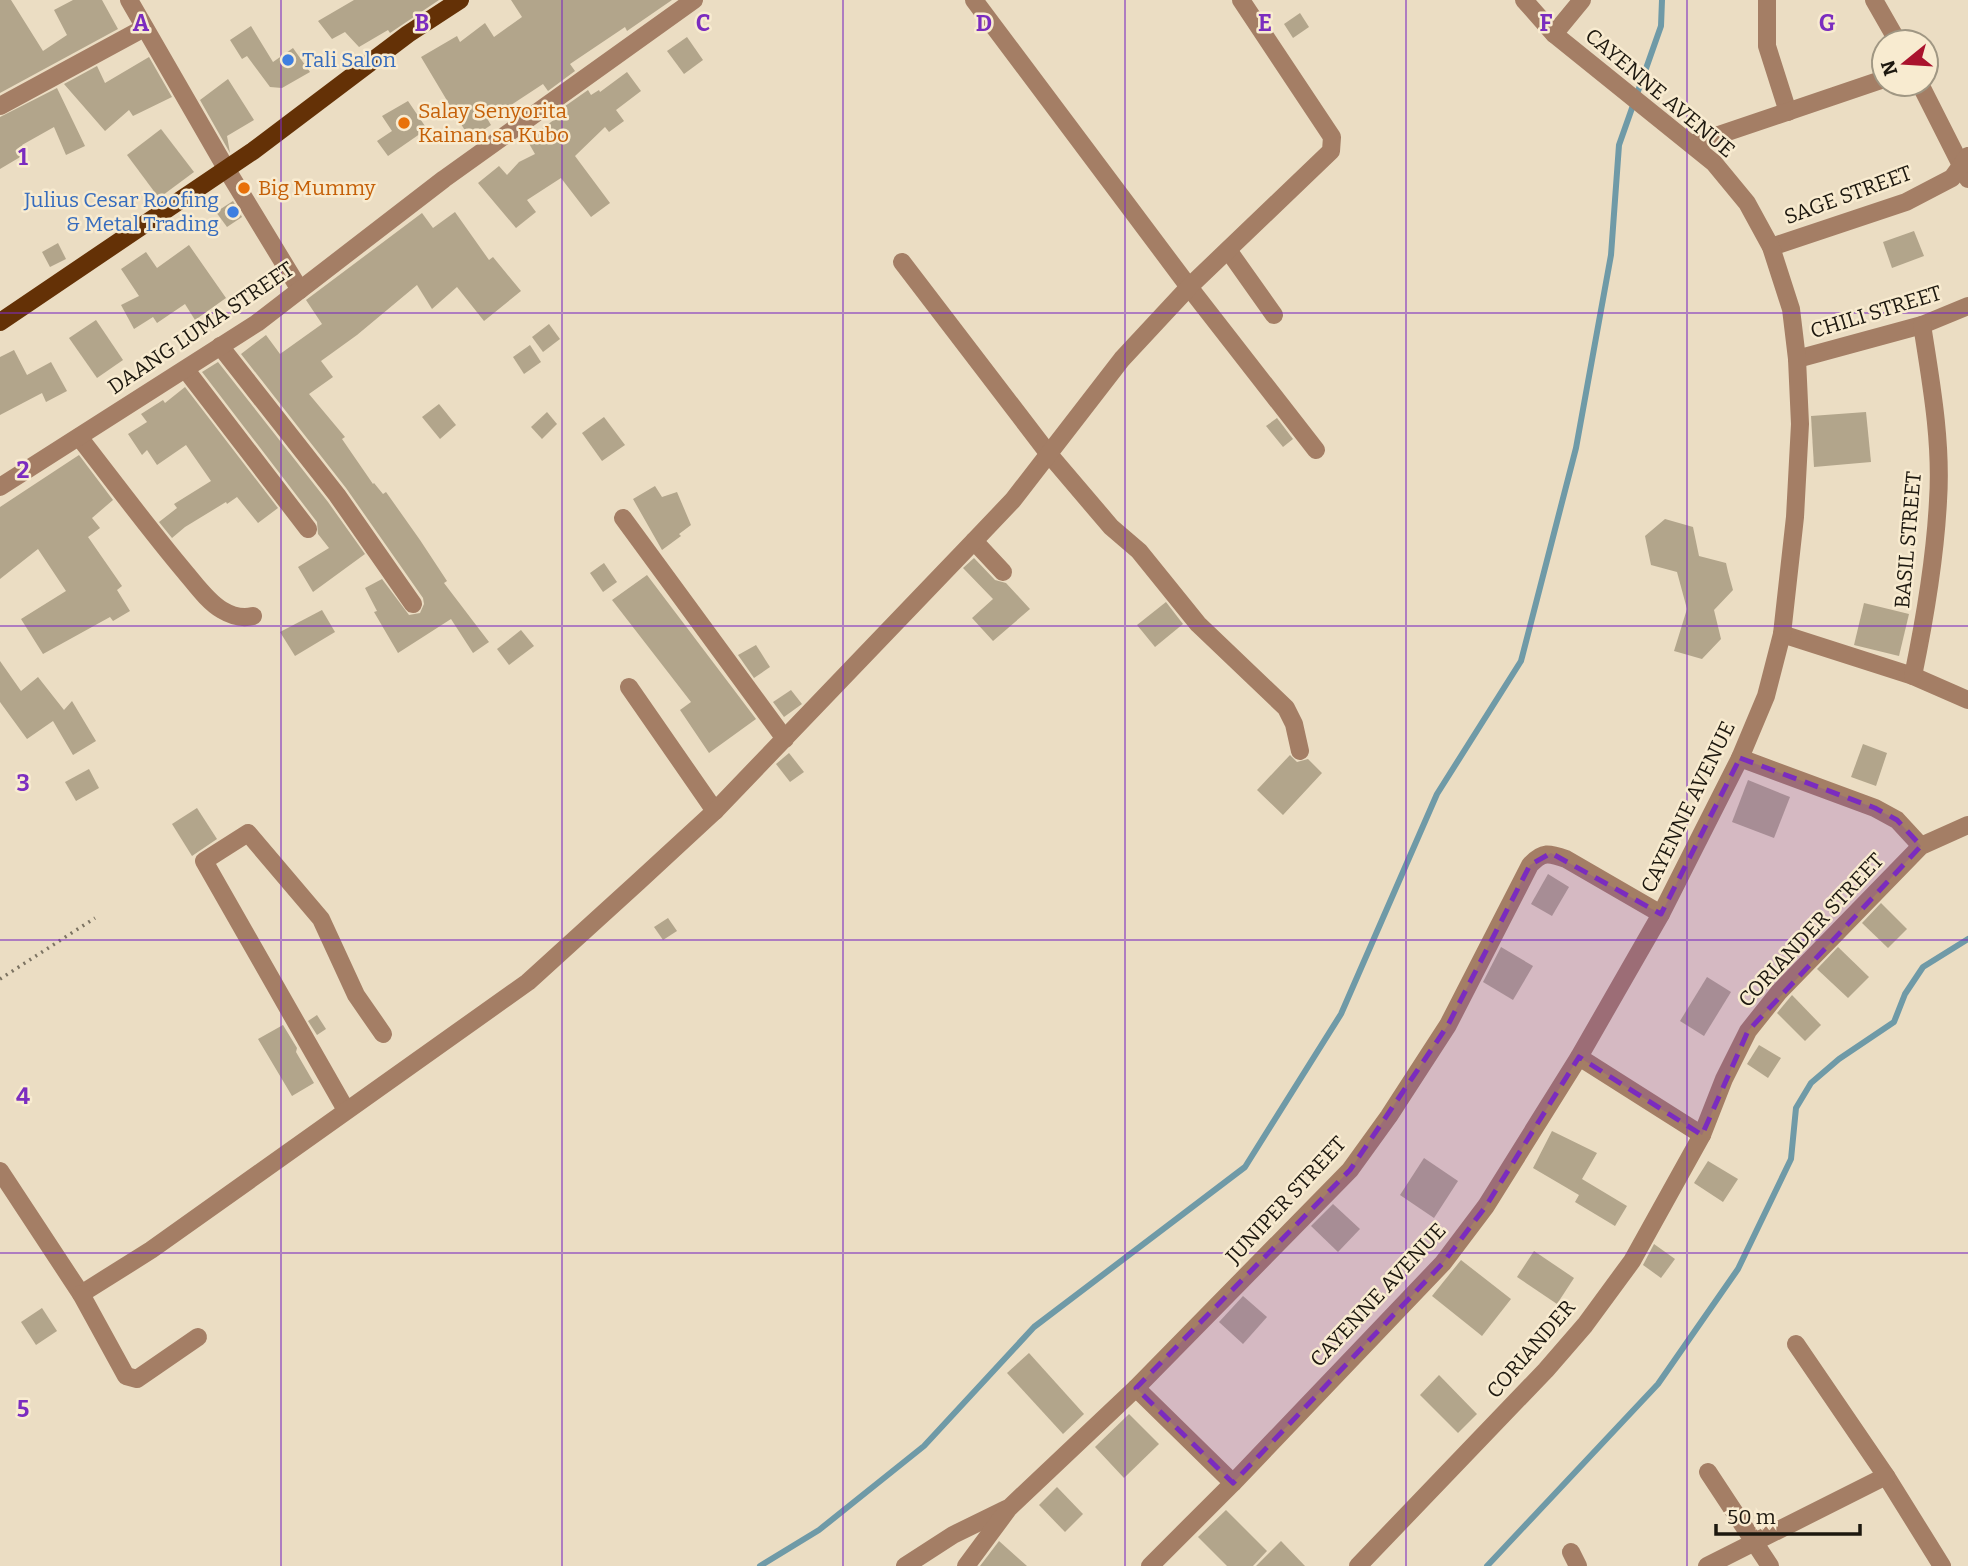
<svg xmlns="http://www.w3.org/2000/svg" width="1968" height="1566" viewBox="0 0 1968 1566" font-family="Bitter,serif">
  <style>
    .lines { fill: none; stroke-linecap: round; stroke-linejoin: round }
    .stream { stroke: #6f9aa7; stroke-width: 6 }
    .building { fill: #b2a58b }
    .path { stroke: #7c7362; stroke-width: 3.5; stroke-dasharray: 2 5; stroke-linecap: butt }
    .minor { stroke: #a47e65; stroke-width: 18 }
    .major { stroke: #643106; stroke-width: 18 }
    .marked { fill: #7b2cbf; fill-opacity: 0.2; stroke: #7b2cbf; stroke-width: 5; stroke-dasharray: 14 9; stroke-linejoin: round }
    .grid { fill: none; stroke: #7b2cbf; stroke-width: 2; stroke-opacity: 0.55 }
    .shop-dot { fill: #3f7fe0; stroke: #f8ebd0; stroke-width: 2.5 }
    .food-dot { fill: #e8710a; stroke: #f8ebd0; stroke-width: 2.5 }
    .labels { text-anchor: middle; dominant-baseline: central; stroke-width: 5; stroke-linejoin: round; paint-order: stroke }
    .shop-label { font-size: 21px; fill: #366cbe; stroke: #f8ebd0; text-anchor: start }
    .street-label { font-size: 21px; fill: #1d180f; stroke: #f8ebd0 }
    .food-label { font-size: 21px; fill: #c56008; stroke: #f8ebd0; text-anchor: start }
    .grid-label { font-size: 23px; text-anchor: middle; font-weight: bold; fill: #7b2cbf; stroke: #f8ebd0; stroke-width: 5; stroke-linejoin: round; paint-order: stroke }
  </style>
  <rect width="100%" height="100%" fill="#ebddc3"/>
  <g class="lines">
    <g class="stream">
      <path d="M760 1566 819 1530 924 1446 1034 1327 1245 1167 1341 1014 1437 794 1521 661 1576 448 1611 255 1619 145 1661 26 1662 0"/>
      <path d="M1487 1566 1658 1384 1738 1269 1791 1159 1796 1108 1811 1083 1839 1059 1894 1022 1905 994 1923 967 1968 939"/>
    </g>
  </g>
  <g class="building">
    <path d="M0 0H11L43 51 67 35 54 10 73 0H102L118 29 0 93Z"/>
    <path d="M354 0H439L390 33 388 30 359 47 345 32 332 39 318 21Z"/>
    <path d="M511 0H672L627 31 625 27 570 64 575 71 548 91 543 84 488 120 491 125 470 139 421 57 457 36 460 42 485 23 494 37 522 17Z"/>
    <path d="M1300 13 1309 27 1293 38 1284 24Z"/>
    <path d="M251 26 273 62 293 48 310 72 282 88 270 87 247 56 242 59 230 40Z"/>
    <path d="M687 37 703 60 684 74 667 51Z"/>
    <path d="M149 57 172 97 133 116 129 110 105 131 64 84 97 66 105 83Z"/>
    <path d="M627 72 641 91 616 110 624 121 609 132 605 127 575 156 610 203 591 217 561 178 527 200 536 212 516 228 478 183 499 166 507 175 519 162 535 154 527 140 563 113 561 109 588 90 591 95 599 90 600 92Z"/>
    <path d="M228 79 254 120 227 136 230 153 200 100Z"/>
    <path d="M57 88 85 146 66 155 54 127 22 145 27 153 0 169V117Z"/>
    <path d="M408 101 427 129 388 156 377 141 392 131 382 116Z"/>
    <path d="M161 129 194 172 159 198 127 155Z"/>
    <path d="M233 201 242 217 227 227 216 212Z"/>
    <path d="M455 212 489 260 493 257 521 291 484 321 457 287 432 309 417 285 357 335 321 361 333 377 309 394 345 437 342 439 373 484 374 483 383 494 386 492 420 540 447 581 444 583 489 642 473 653 451 619 398 653 374 612 377 611 365 588 382 579 409 615 420 613 424 604 423 598 346 488 241 354 266 335 280 354 322 324 306 300 422 213 433 228Z"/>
    <path d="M1914 231 1924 256 1892 268 1883 242Z"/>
    <path d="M58 243 66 259 50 267 42 252Z"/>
    <path d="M189 245 226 298 195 320 185 304 157 323 153 317 134 329 121 305 139 296 121 269 146 252 157 268Z"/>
    <path d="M96 320 123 360 97 378 69 338Z"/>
    <path d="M549 324 560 339 543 352 532 337Z"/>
    <path d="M530 345 541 362 524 374 513 357Z"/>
    <path d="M14 350 27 375 51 362 67 391 46 402 42 393 0 415V357Z"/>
    <path d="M218 362 328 502 365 554 313 592 298 567 329 548 318 534 317 522 202 372Z"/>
    <path d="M185 387 278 508 258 523 237 497 227 504 226 502 185 527 172 538 159 522 177 508 174 504 211 481 186 445 157 465 147 450 142 455 128 434 147 422 141 414 163 400 165 403Z"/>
    <path d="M439 404 456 425 440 439 422 417Z"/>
    <path d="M547 412 557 424 542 439 531 427Z"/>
    <path d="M1866 412 1871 462 1814 467 1811 416Z"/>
    <path d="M604 417 625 445 602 461 582 433Z"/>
    <path d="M1277 418 1293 439 1283 447 1266 426Z"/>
    <path d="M79 455 113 500 92 518 100 528 88 537 122 586 117 590 130 611 113 621 110 617 43 654 21 619 66 591 38 549 0 579V507Z"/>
    <path d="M655 486 662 497 677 492 691 525 679 534 681 536 662 550 633 499Z"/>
    <path d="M1665 519 1693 527 1699 556 1726 563 1728 572 1733 590 1714 610 1721 639 1702 659 1674 651 1687 609 1677 572 1651 565 1645 536Z"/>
    <path d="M974 558 995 580 1006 583 1030 609 993 641 972 618 993 599 963 568Z"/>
    <path d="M604 563 617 582 603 592 590 573Z"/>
    <path d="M647 575 756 719 709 753 680 710 691 702 612 600Z"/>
    <path d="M1166 602 1183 624 1155 647 1137 625Z"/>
    <path d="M1864 603 1909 614 1899 656 1854 645Z"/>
    <path d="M322 610 335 632 295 656 280 632Z"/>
    <path d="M521 630 534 646 509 665 497 649Z"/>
    <path d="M756 645 770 667 754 678 738 655Z"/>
    <path d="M0 661 21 691 38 677 64 710 72 701 96 741 73 755 53 721 27 739 0 702Z"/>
    <path d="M791 690 802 704 784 717 773 702Z"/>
    <path d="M1863 744 1887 753 1876 786 1851 777Z"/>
    <path d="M789 753 804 772 790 782 776 764Z"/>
    <path d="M1290 755 1297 762 1308 759 1322 773 1283 815 1257 790Z"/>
    <path d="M89 769 99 788 76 801 65 782Z"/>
    <path d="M1748 780 1790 797 1774 838 1732 822Z"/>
    <path d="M197 808 217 839 192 856 172 824Z"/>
    <path d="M1548 874 1569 887 1552 916 1531 904Z"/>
    <path d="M1881 903 1907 929 1888 948 1862 923Z"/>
    <path d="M668 918 677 931 663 940 654 927Z"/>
    <path d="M1501 947 1533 966 1513 1000 1483 982Z"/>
    <path d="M1838 947 1869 977 1848 998 1817 969Z"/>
    <path d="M1707 977 1731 992 1704 1036 1680 1021Z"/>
    <path d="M1792 995 1821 1025 1805 1041 1777 1013Z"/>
    <path d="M317 1015 326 1029 317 1035 308 1021Z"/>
    <path d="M283 1025 297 1048 296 1052 314 1083 292 1096 258 1039Z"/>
    <path d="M1759 1045 1781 1058 1768 1078 1747 1064Z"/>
    <path d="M1552 1131 1597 1153 1582 1179 1627 1206 1615 1226 1575 1202 1579 1195 1533 1168Z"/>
    <path d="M1424 1158 1458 1181 1434 1218 1400 1195Z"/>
    <path d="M1708 1161 1738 1179 1723 1202 1694 1183Z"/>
    <path d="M1333 1204 1360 1229 1338 1252 1311 1226Z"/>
    <path d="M1654 1244 1675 1259 1661 1278 1643 1265Z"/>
    <path d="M1534 1251 1574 1278 1557 1304 1517 1277Z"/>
    <path d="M1461 1260 1511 1299 1482 1336 1432 1296Z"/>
    <path d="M1243 1296 1267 1317 1243 1344 1219 1322Z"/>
    <path d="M42 1308 57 1331 36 1345 21 1322Z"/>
    <path d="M1029 1353 1084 1414 1063 1434 1007 1373Z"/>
    <path d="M1439 1375 1477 1414 1458 1433 1420 1395Z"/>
    <path d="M1129 1414 1159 1444 1124 1478 1095 1447Z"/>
    <path d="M1057 1487 1083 1514 1065 1532 1039 1505Z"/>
    <path d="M1226 1510 1267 1551 1253 1566H1227L1198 1537Z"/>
    <path d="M999 1541 1027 1566H980Z"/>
    <path d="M1281 1541 1305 1566H1256Z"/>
  </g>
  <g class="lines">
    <path class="path" d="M0 979 95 918"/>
    <g class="minor">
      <path d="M129 0 227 170 300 290"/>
      <path d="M974 0 1189 287 1316 450"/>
      <path d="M1767 0V46L1788 112"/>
      <path d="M1874 0 1898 42"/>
      <path d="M1554 34 1582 0"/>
      <path d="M1920 84 1968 179"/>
      <path d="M0 106 144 28"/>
      <path d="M1692 144 1884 79"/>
      <path d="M1771 247 1906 202 1952 178 1968 156"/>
      <path d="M1228 250 1274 315"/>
      <path d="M902 262 1048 453 1111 527 1139 551 1198 624 1286 708 1294 724 1300 751"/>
      <path d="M220 346 337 495 413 604"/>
      <path d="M1797 359 1922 325 1968 306"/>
      <path d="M186 370 308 529"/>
      <path d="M79 437C114 482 148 528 185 572 196 585 208 602 222 610 232 616 242 619 253 616"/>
      <path d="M0 487 257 323 444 179 694 0"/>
      <path d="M623 518 785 739"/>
      <path d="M974 541 1003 572"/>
      <path d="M1782 634 1913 676 1968 700"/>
      <path d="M1913 676C1925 618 1935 560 1938 501 1942 442 1931 382 1922 325"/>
      <path d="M629 687 715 811"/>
      <path d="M1740 758 1875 808 1897 820 1921 846"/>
      <path d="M1579 1057 1702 1135"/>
      <path d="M346 1110 204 861 248 833 321 919 356 995 383 1034"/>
      <path d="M0 1171 81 1294 151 1250 528 982 638 882 715 811 974 541 1013 500 1122 359 1189 287 1331 151 1332 137 1241 0"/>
      <path d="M81 1294 126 1376 137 1379 198 1337"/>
      <path d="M1796 1344 1886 1476 1942 1566"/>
      <path d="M1136 1388 1233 1483"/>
      <path d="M1708 1472 1770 1566"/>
      <path d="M1571 1552 1578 1566"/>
      <path d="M905 1566 953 1535 1006 1509"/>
      <path d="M966 1566 1009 1508 1136 1388 1350 1170 1389 1116 1448 1025 1530 865C1543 851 1549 853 1566 859L1661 914"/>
      <path d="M1150 1566 1233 1483 1443 1263 1486 1206 1579 1057 1661 914 1740 758 1766 696 1782 634 1795 517 1800 424 1797 359 1791 309 1771 247 1747 203 1714 163 1554 34 1524 0"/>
      <path d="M1358 1566 1546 1370 1585 1325 1632 1261 1702 1135 1724 1079 1748 1031 1779 992 1921 846 1968 825"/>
      <path d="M1707 1566 1886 1476"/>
    </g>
    <path class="major" d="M0 322 253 151 408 34 460 0"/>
  </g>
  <path class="marked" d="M1740 758 1875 808 1897 820 1921 846 1748 1031 1702 1135 1579 1057 1486 1206 1443 1263 1233 1483 1136 1388 1350 1170 1448 1025 1530 865 1551 853 1661 914Z"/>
  <path class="grid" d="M281 0V1566M562 0V1566M843 0V1566M1125 0V1566M1406 0V1566M1687 0V1566M0 313H1968M0 626H1968M0 940H1968M0 1253H1968"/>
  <g class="shop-dot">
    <circle cx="288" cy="60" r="7"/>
    <circle cx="233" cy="212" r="7"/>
  </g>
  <g class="food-dot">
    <circle cx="404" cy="123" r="7"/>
    <circle cx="244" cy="188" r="7"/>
  </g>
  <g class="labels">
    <g class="shop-label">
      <text x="302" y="60">Tali Salon</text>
      <text x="219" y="200" text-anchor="end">Julius Cesar Roofing<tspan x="219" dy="24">&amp; Metal Trading</tspan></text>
    </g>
    <g class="street-label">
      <text transform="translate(1660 93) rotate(40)">CAYENNE AVENUE</text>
      <text transform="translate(1848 195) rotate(-20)">SAGE STREET</text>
      <text transform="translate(1876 312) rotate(-17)">CHILI STREET</text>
      <text transform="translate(201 328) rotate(-34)">DAANG LUMA STREET</text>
      <text transform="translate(1908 540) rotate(-85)">BASIL STREET</text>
      <text transform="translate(1688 807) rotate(-64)">CAYENNE AVENUE</text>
      <text transform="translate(1811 930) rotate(-47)">CORIANDER STREET</text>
      <text transform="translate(1286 1200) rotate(-47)">JUNIPER STREET</text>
      <text transform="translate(1378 1295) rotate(-47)">CAYENNE AVENUE</text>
      <text transform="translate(1531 1349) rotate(-49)">CORIANDER</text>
    </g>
    <g class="food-label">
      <text x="418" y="111">Salay Senyorita<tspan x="418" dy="24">Kainan sa Kubo</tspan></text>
      <text x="258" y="188">Big Mummy</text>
    </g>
  </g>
  <g class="grid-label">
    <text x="141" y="31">A</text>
    <text x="422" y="31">B</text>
    <text x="703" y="31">C</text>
    <text x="984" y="31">D</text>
    <text x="1265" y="31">E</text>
    <text x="1546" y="31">F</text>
    <text x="1827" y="31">G</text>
    <text x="23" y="165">1</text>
    <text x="23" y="478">2</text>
    <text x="23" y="791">3</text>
    <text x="23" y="1104">4</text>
    <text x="23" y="1417">5</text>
  </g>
  <g transform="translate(1905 63) rotate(252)"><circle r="33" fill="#f8ebd0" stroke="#a09783" stroke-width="2"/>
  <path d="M0-5L12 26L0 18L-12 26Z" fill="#aa132d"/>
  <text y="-10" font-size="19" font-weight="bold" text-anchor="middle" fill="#1d180f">N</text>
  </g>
  <path d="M1716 1524v10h144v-10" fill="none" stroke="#1d180f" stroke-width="3.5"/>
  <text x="1727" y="1524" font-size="21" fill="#1d180f" stroke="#f8ebd0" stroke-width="5" paint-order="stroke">50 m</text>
</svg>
